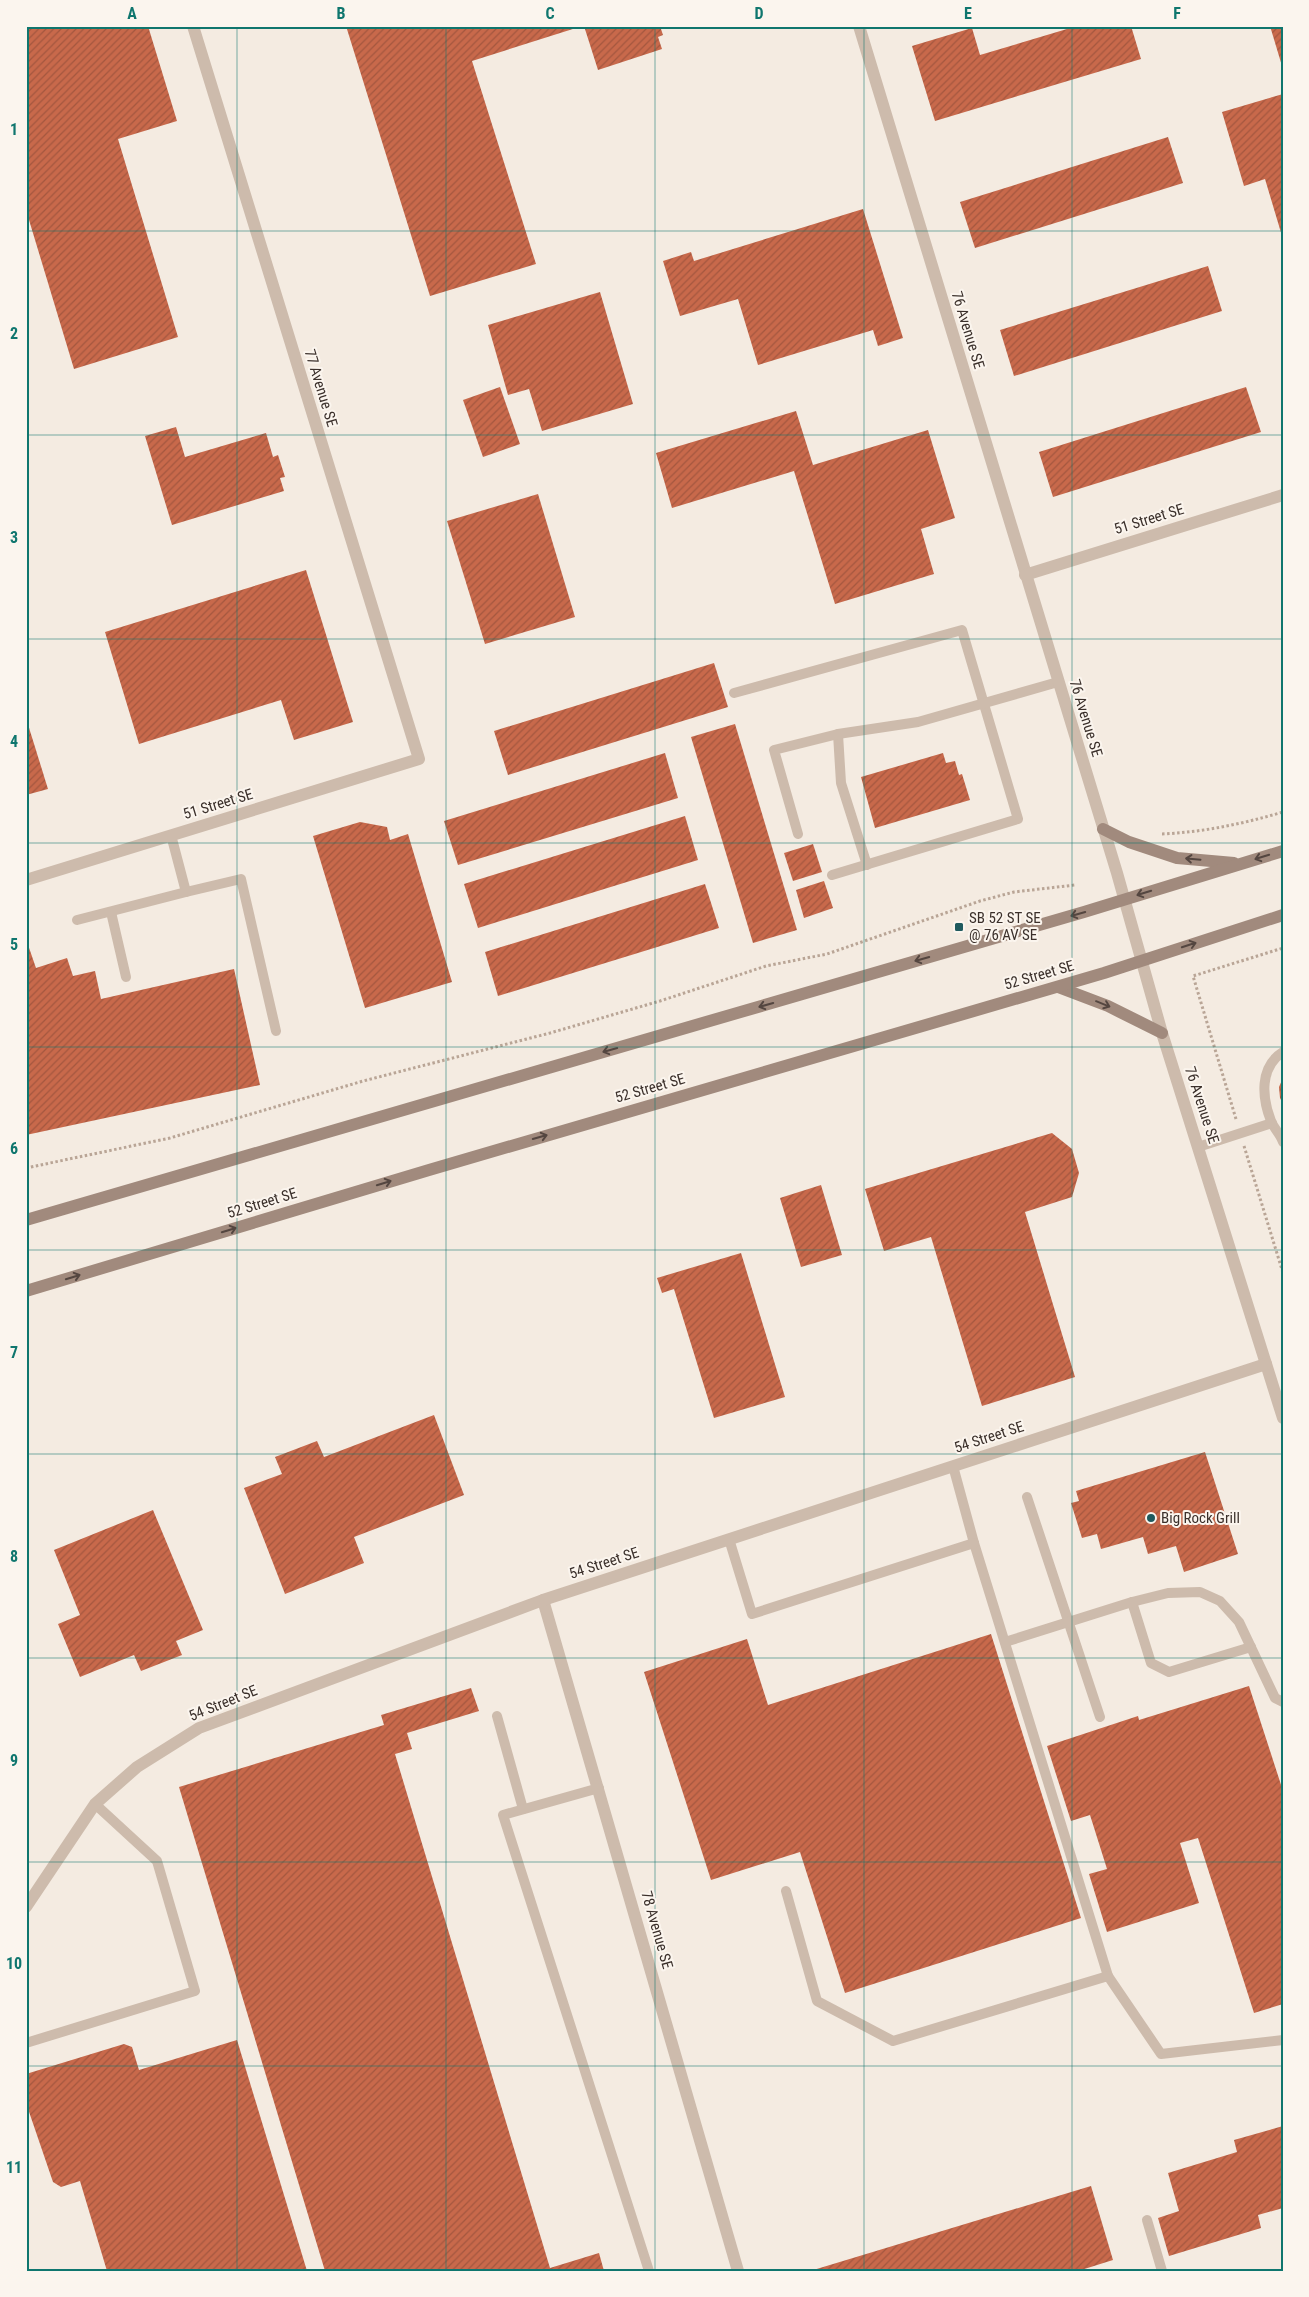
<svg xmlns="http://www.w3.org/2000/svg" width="1309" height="2297" viewBox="0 0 1309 2297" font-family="'Roboto Condensed',sans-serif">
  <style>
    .building { fill: url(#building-hatch) }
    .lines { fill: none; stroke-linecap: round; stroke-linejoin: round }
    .path { stroke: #b9a596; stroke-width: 3; stroke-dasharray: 2.5 2.5; stroke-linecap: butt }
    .lane { stroke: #cdbbac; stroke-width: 10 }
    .street { stroke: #cdbbac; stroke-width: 12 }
    .secondary { stroke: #a18a7d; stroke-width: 12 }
    .oneway { stroke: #544640 }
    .grid { fill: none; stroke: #0f766e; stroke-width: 1; stroke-opacity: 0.55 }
    .poi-dot { fill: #1f5a5e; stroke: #fbf5ee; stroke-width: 2 }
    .labels { text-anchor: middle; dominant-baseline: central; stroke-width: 4; stroke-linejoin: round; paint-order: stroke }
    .street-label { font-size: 15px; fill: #3b302b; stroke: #fbf5ee }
    .poi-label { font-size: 15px; fill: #3b302b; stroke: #fbf5ee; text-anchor: start }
    .neatline { fill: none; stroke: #0f766e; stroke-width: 2 }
    .grid-label { font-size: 16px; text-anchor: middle; font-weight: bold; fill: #0f766e }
  </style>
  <defs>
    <pattern id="building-hatch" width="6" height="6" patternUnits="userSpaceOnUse" patternTransform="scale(1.25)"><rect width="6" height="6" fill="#c8694b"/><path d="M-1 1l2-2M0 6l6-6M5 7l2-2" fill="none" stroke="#a4573f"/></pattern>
  </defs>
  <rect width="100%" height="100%" fill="#f4ebe1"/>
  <g class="building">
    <path d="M26 26H148L177 121 118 139 178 337 74 369 26 210Z"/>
    <path d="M346 26H575L576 28 472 61 536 264 430 296Z"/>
    <path d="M584 26H660L663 35 658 37 662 49 598 70Z"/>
    <path d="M1077 26H1131L1141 59 935 121 912 46 972 28 980 55Z"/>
    <path d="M1270 26H1283V66H1282Z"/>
    <path d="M1283 94V236H1282L1265 179 1244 186 1222 112Z"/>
    <path d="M1168 137 1183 183 975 248 960 202Z"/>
    <path d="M863 209 903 338 878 346 873 330 758 365 738 299 680 316 663 261 691 252 694 261Z"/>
    <path d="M1208 266 1222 311 1014 376 1000 330Z"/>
    <path d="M600 292 633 404 542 431 529 389 508 395 488 325Z"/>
    <path d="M500 387 520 444 483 457 463 400Z"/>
    <path d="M1246 387 1261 432 1053 497 1039 452Z"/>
    <path d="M796 411 813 465 928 430 955 518 921 529 934 574 835 604 794 471 672 508 656 453Z"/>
    <path d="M176 427 185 457 266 433 273 457 278 455 285 477 280 478 284 491 172 525 145 436Z"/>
    <path d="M538 494 575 617 485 644 447 521Z"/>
    <path d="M306 570 353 722 294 740 281 700 139 744 105 632Z"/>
    <path d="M714 663 728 707 508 775 494 731Z"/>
    <path d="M26 718 48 789 26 795Z"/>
    <path d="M735 724 797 930 753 943 691 737Z"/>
    <path d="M665 753 678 798 458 865 444 821Z"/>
    <path d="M943 753 946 763 955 761 959 775 962 774 970 800 875 828 861 777Z"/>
    <path d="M685 816 698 860 478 928 464 884Z"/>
    <path d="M360 822 387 827 390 840 408 834 452 982 365 1008 313 836Z"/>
    <path d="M813 844 822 872 793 881 784 853Z"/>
    <path d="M824 881 833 908 804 918 796 890Z"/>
    <path d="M705 884 719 928 498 996 485 952Z"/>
    <path d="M26 939 36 968 67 958 73 976 95 971 101 999 234 969 260 1085 26 1135Z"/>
    <path d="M1283 1078V1104L1280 1098 1279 1087Z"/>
    <path d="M1052 1133 1072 1149 1079 1173 1072 1197 1025 1212 1075 1377 982 1406 931 1237 884 1251 865 1189Z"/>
    <path d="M821 1185 842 1255 801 1267 780 1198Z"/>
    <path d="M741 1253 785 1397 714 1418 674 1289 662 1293 657 1278Z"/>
    <path d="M434 1415 464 1495 354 1537 364 1563 285 1594 244 1488 282 1474 275 1457 317 1441 324 1457Z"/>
    <path d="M1205 1452 1238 1554 1184 1572 1176 1546 1148 1554 1143 1537 1101 1549 1097 1534 1082 1538 1071 1503 1079 1501 1076 1491Z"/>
    <path d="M153 1510 203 1630 176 1641 182 1655 141 1671 134 1655 80 1677 58 1624 80 1615 54 1550Z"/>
    <path d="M991 1634 1081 1918 845 1993 800 1852 711 1880 644 1672 747 1639 768 1705Z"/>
    <path d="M1249 1686 1283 1791V2004L1254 2013 1198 1838 1180 1843 1199 1903 1107 1932 1089 1874 1107 1869 1090 1815 1071 1821 1047 1746 1138 1716 1139 1720Z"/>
    <path d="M471 1688 479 1711 407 1733 412 1749 395 1754 550 2268 599 2253 604 2271H325L179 1787 384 1725 381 1715Z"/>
    <path d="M237 2040 307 2271H107L80 2181 61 2187 53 2182 26 2103V2074L124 2044 132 2047 139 2070Z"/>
    <path d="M1283 2126V2208L1258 2215 1261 2228 1169 2256 1158 2218 1179 2211 1168 2173 1237 2152 1234 2140Z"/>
    <path d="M1091 2186 1113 2260 1078 2271H810Z"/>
  </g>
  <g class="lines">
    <g class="path">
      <path d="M1162 834C1204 832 1242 824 1283 812"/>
      <path d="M1236 1119 1193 976 1283 948"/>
      <path d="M1244 1146 1283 1273"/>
      <path d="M26 1168 170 1138 363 1081 550 1033 660 1001 766 966 827 954 980 901 1014 892 1075 885"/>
    </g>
    <g class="lane">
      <path d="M734 693 962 630 1018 819 832 875"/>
      <path d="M838 734 841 783 867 865"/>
      <path d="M798 834 774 750 838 734 918 722 1058 682"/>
      <path d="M186 892 241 879 276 1031"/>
      <path d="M111 912 126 977"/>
      <path d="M77 920 186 892 171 835"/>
      <path d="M1283 1052C1259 1067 1262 1098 1271 1121 1274 1129 1280 1133 1283 1142"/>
      <path d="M1198 1147 1272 1123"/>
      <path d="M953 1466 974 1543 1108 1976"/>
      <path d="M1027 1497 1100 1717"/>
      <path d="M729 1539 752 1614 974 1543"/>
      <path d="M1132 1602 1151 1663 1169 1672 1251 1647"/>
      <path d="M1005 1642 1132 1602 1168 1593 1200 1592 1220 1601 1239 1622 1275 1698 1283 1702"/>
      <path d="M497 1716 523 1809"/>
      <path d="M599 1788 503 1815 649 2271"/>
      <path d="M786 1891 817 2001 893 2041 1108 1976 1161 2054 1283 2040"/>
      <path d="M26 2043 195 1991 157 1861 95 1804"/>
      <path d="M1147 2220 1162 2271"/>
    </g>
    <g class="street">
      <path d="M859 26 1117 873 1162 1033 1283 1418"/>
      <path d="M1025 575 1283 495"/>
      <path d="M26 880 419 759 193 26"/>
      <path d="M543 1600 738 2271"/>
      <path d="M26 1907 95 1804 137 1767 199 1728 543 1600 1266 1364"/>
    </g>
    <g class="secondary">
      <path d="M1103 829 1129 842 1177 858 1234 863"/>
      <path d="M1058 987 1108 1006 1162 1033"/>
      <path d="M26 1220 1084 912 1283 851"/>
      <path d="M26 1291 429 1170 1104 973 1283 915"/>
    </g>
  </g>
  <defs><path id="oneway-shaft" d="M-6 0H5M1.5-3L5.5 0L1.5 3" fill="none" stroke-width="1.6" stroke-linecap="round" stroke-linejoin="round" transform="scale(1.25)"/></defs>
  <g class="oneway">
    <use href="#oneway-shaft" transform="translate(1262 857) rotate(163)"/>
    <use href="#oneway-shaft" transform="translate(1193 859) rotate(-175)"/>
    <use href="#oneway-shaft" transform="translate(1144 893) rotate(163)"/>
    <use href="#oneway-shaft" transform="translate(1078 914) rotate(164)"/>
    <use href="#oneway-shaft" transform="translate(1189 945) rotate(-18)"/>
    <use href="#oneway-shaft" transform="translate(922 959) rotate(164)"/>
    <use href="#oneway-shaft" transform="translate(1103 1004) rotate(22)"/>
    <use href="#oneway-shaft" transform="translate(766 1005) rotate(164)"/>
    <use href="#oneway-shaft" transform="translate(610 1050) rotate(164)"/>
    <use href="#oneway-shaft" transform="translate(540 1137) rotate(-16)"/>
    <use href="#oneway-shaft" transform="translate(384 1183) rotate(-17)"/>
    <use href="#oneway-shaft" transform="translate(229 1230) rotate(-17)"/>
    <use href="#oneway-shaft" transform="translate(73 1277) rotate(-17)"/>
  </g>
  <path class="grid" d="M237 26V2271M446 26V2271M655 26V2271M864 26V2271M1072 26V2271M26 231H1283M26 435H1283M26 639H1283M26 843H1283M26 1047H1283M26 1250H1283M26 1454H1283M26 1658H1283M26 1862H1283M26 2066H1283"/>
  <g class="poi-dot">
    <rect x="954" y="922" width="10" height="10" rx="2.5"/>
    <circle cx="1151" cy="1518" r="5"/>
  </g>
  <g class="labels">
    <g class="street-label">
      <text transform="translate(968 330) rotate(73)">76 Avenue SE</text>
      <text transform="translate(321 388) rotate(73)">77 Avenue SE</text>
      <text transform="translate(1149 519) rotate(-17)">51 Street SE</text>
      <text transform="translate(1086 718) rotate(73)">76 Avenue SE</text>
      <text transform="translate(218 804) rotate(-17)">51 Street SE</text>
      <text transform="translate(1039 975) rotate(-16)">52 Street SE</text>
      <text transform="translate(650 1088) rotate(-16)">52 Street SE</text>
      <text transform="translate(1202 1105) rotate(72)">76 Avenue SE</text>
      <text transform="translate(262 1203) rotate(-17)">52 Street SE</text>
      <text transform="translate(989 1437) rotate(-18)">54 Street SE</text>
      <text transform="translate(604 1563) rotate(-18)">54 Street SE</text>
      <text transform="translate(223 1703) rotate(-22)">54 Street SE</text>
      <text transform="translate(657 1930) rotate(74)">78 Avenue SE</text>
    </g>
    <g class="poi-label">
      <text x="969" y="918">SB 52 ST SE<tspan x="969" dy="17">@ 76 AV SE</tspan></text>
      <text x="1161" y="1518">Big Rock Grill</text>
    </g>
  </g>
  <rect width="1309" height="2297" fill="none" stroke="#fbf5ee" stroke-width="55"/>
  <rect x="28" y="28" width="1254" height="2242" class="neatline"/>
  <g class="grid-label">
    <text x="132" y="19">A</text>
    <text x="341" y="19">B</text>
    <text x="550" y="19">C</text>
    <text x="759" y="19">D</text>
    <text x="968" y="19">E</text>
    <text x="1177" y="19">F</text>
    <text x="14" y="135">1</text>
    <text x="14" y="339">2</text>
    <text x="14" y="543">3</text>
    <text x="14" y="747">4</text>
    <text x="14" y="950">5</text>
    <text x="14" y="1154">6</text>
    <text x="14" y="1358">7</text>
    <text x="14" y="1562">8</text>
    <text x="14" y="1766">9</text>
    <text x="14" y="1969">10</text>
    <text x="14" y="2173">11</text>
  </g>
</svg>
